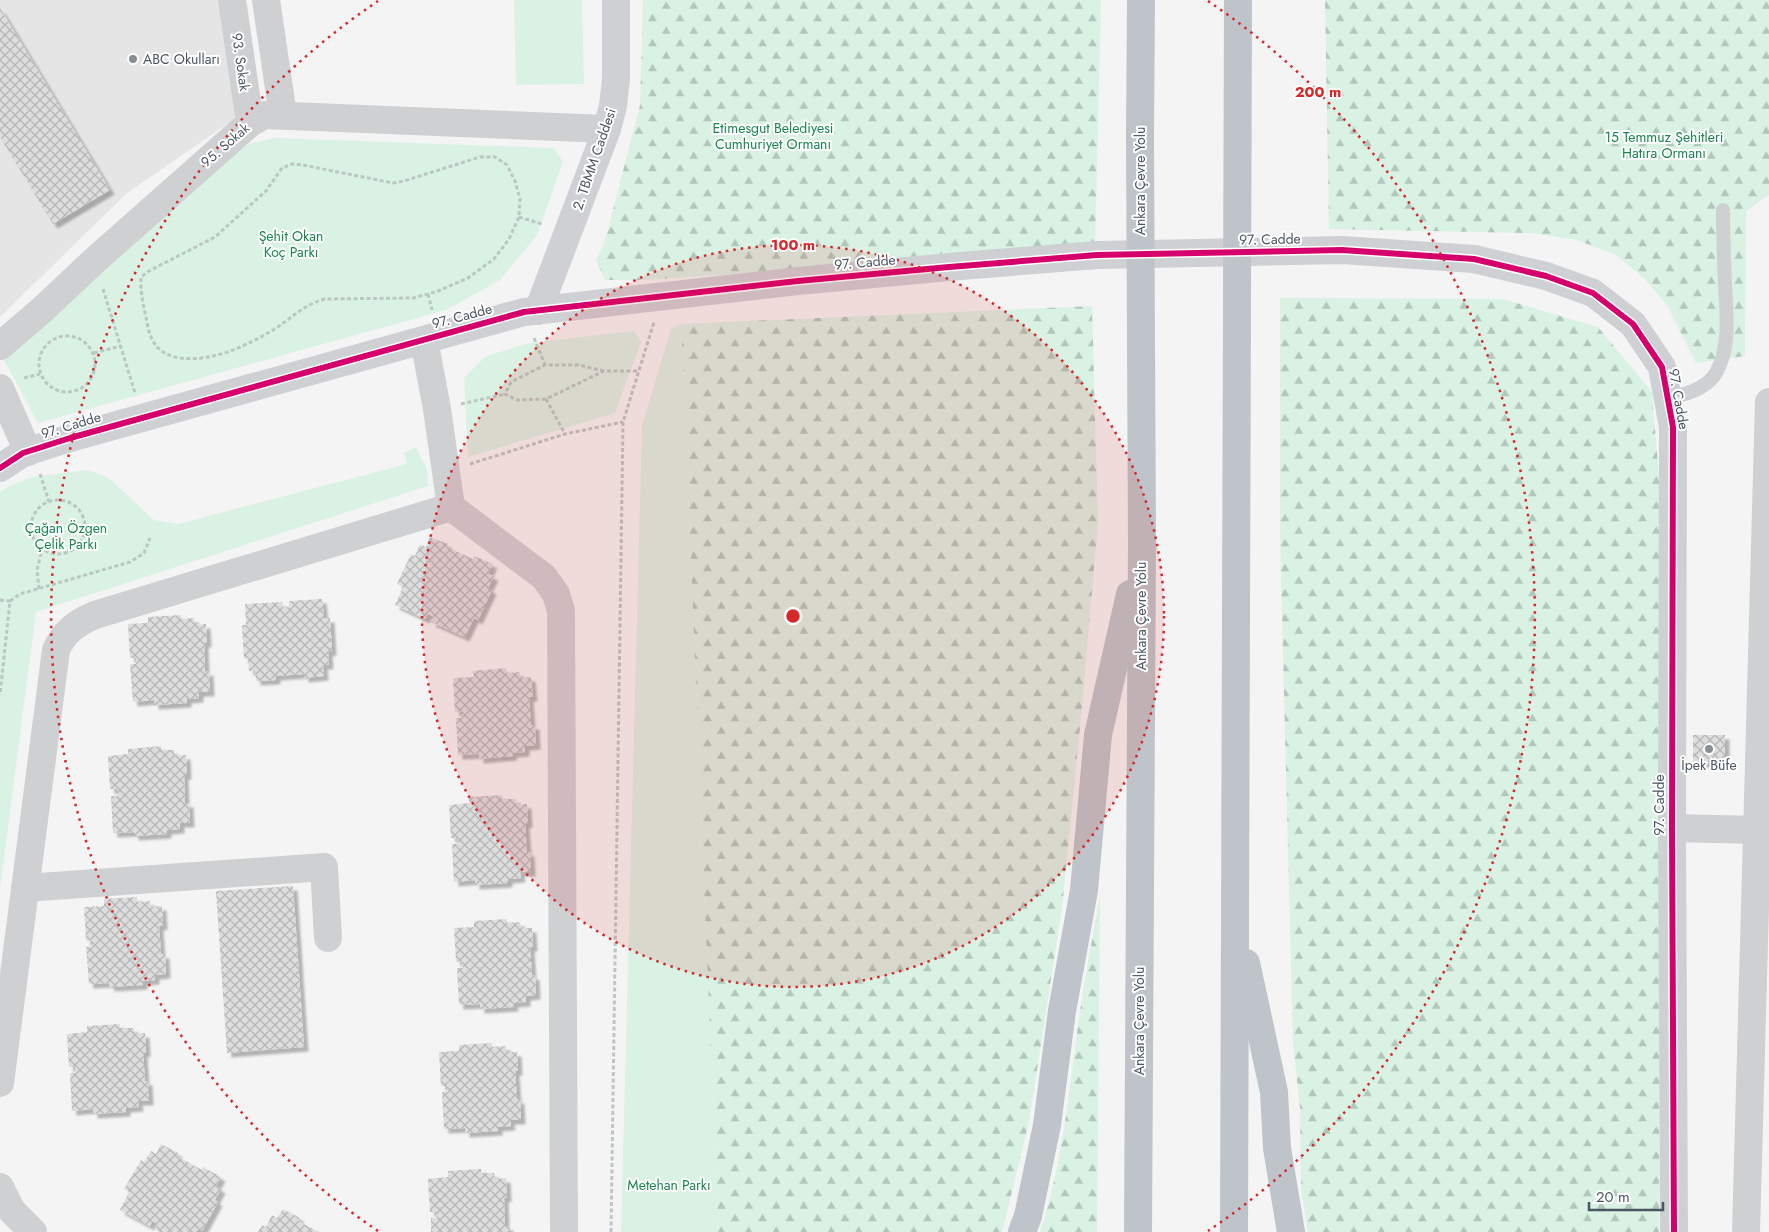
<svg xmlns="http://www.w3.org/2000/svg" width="1769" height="1232" viewBox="0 0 1769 1232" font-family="Jost,sans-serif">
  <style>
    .education { fill: #e6e5e6 }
    .forest { fill: url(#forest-firs) }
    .park { fill: #d9f2e3 }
    .building { fill: url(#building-cross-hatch); filter: url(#shadow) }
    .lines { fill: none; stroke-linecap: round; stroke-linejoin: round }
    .path { stroke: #bcc7c4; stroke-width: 3; stroke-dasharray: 4 2.5; stroke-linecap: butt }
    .lane { stroke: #ced0d2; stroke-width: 14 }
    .street { stroke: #ced0d2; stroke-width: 28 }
    .secondary { stroke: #ced0d4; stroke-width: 28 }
    .highway { stroke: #bec4c9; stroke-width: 28 }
    .cycleway-casing { stroke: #fff; stroke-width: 9 }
    .cycleway { stroke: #d6006c; stroke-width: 6 }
    .ring { fill: none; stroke: #d62828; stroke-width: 2.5; stroke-dasharray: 2.5 5 }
    .poi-dot { fill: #868d94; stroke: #fff; stroke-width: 2 }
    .labels { text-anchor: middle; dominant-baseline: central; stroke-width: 4; stroke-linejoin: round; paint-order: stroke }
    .poi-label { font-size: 14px; fill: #4a5661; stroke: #fff; text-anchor: start }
    .street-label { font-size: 14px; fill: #4a5661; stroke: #fff }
    .park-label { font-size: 14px; fill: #17864f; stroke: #fff }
    .centre { fill: #d62828; stroke: #fff; stroke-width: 2.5 }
    .ring-label { font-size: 15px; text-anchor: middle; font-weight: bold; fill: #d62828; stroke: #fff; stroke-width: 4; stroke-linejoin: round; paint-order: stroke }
  </style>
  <defs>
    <pattern id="forest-firs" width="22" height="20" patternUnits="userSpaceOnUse" patternTransform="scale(1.25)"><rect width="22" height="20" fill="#d9f2e3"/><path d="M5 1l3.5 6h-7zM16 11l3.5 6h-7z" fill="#b2c7bb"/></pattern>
    <pattern id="building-cross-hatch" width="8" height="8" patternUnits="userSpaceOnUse" patternTransform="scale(1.25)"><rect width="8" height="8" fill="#ddddde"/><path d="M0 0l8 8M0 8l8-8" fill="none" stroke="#b5b6b7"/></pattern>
    <filter id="shadow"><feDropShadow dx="4.5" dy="4.5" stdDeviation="1" flood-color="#0004"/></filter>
  </defs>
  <rect width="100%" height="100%" fill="#f4f4f4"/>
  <path class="education" d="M0 0H219L239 116 127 193 0 317Z"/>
  <g class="forest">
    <path d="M643 0H1101L1095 249 646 280H605L596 260 605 241 640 105Z"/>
    <path d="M1325 0H1769V195L1746 211 1745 356 1696 363 1667 305 1645 279 1616 255 1577 240 1532 233 1329 229Z"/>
    <path d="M1280 298 1503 299 1598 327 1652 392 1660 490 1659 1232H1308L1301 1189 1300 1107 1293 1045 1280 537Z"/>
    <path d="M1092 306 1098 523 1081 718 1062 908 1029 1122 1002 1232H718L681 324Z"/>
    <path d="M1100 897 1097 1232H1040C1062 1166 1069 1093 1078 1025 1084 982 1092 939 1100 897Z"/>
  </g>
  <g class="park">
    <path d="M514 0H582L584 84 516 85Z"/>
    <path d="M275 138 554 148 563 162 537 235 500 280 446 310 38 423 4 360 230 157 249 144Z"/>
    <path d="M681 324 718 1232H621L642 425 671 329Z"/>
    <path d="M634 331 641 342 615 413 468 457 464 378 486 356 530 343Z"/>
    <path d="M416 447 427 469 428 486 36 612 0 889V492L11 485 32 477 86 470 100 474 111 480 154 520 178 524 407 464 404 453Z"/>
  </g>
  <g class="building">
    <path d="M0 8 110 190 53 224 0 137Z"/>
    <path d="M430 537 448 544 447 547 473 559 474 556 493 564 488 574 494 576 488 588 492 590 478 620 474 618 465 637 431 622 434 617 428 614 425 619 395 605 403 587 397 584 411 554 415 556 420 544 426 547Z"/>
    <path d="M322 599 324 618H330L332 651 328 652 329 665H323L324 676 304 678V674L276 676V680L256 681 255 670 249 671 248 658 244 659 242 625H246L245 604 282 602 283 608 289 607V601Z"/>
    <path d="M181 615V619L194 618 195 625 206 624 207 643H204L205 672 209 671 210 692H199V698L187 699V703L154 705V700L133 702 130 664H136V658H130L128 624 148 623V617Z"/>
    <path d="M506 668 507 673 520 672V678L531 677 533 697H529L531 725H535L536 745 525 746V752L512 753 513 756 479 759V754L458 755 456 718H462V711L455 712 453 678 474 677 473 671Z"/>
    <rect x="1693" y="735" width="32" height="28"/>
    <path d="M161 746V750H174L175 756 186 755 187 775H184L185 803H189L190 823H180V829L167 830V834L134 836V832L113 833 111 796H117V789H110L108 756 128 754V749Z"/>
    <path d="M502 795V799H516V805L527 804 528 823 525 824 527 852H530L531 872H520L521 878 508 879V883L475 885V880L454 882 452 844H458L457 838H451L449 805 469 803V797Z"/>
    <path d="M293 886 304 1047 227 1053 216 891Z"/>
    <path d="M137 897V902L150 901 151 907 162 906 163 925 159 926 161 954H165L166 974 155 975V980L143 981V985L110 987 109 983 89 984 86 947 92 946V940L86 941 84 907 104 906V899Z"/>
    <path d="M507 919V923L520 922 521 928H532L533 947H530L532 976 535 975 536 995 526 996V1002L513 1003 514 1007 480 1009V1004L459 1005 457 968H463L462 961 456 962 454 928 474 927V921Z"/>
    <path d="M120 1024V1028H134V1034L145 1033 146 1052 143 1053 145 1081H148L149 1101H138L139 1107 126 1108V1112L93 1114V1109L72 1111 70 1073H76L75 1067H69L67 1034 87 1032V1026Z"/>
    <path d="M492 1043V1047L506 1046V1052H517L518 1071H515L517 1100 520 1099 521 1120H510L511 1126 498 1127V1131L465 1133V1128L444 1129 442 1092H448L447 1086H441L439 1052 459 1051V1045Z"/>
    <path d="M161 1144 178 1153 177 1156 202 1170 203 1167 221 1177 216 1186 221 1189 215 1200 218 1202 202 1231 198 1229 196 1232H160L155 1229 158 1224 152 1221 150 1226 120 1210 129 1192 124 1189 141 1160 144 1162 151 1151 156 1154Z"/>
    <path d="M481 1169V1173H494L495 1179 506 1178 507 1197 504 1198 505 1226H509V1232H431V1218H437L436 1212H430L428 1179 448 1177V1171Z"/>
    <path d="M283 1209 300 1218 298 1221 319 1232H258L262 1225 266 1227 272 1215 277 1218Z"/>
  </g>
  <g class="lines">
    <g class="path">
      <path d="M480 157H495L507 165 515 181 520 199 519 217 509 239 494 259 468 278 438 291 428 294 413 298 325 299C304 304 291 319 273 330 246 346 213 362 180 358 159 355 150 342 147 322 144 308 140 292 141 277L149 271 215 237 266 191 282 168 292 164 303 165 393 183 404 181Z"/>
      <path d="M519 217 542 224"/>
      <path d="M103 289 135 393"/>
      <path d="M428 294 432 310"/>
      <circle cx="67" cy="364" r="28"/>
      <path d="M534 338 545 365"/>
      <path d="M94 353 121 346"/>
      <path d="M604 371 579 365H545L511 382 505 394 517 400 546 399 604 371H639"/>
      <path d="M24 378 40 374"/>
      <path d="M546 399 565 434"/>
      <path d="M461 404 505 394"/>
      <path d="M470 464 565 434 623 422"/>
      <path d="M40 474 49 502"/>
      <circle cx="58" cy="527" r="27"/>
      <path d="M39 589 37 570 42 549"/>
      <path d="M0 600 10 601 0 695"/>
      <path d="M10 601 20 594 130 562 144 553 150 538"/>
      <path d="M611 1232 623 422 654 322"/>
    </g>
    <path class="lane" d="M1668 398C1685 395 1708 389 1717 371 1731 344 1726 312 1725 283 1724 259 1723 234 1723 210"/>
    <g class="street">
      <path d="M232 0 250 123"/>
      <path d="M266 0 283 115"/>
      <path d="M424 340 437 409 451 507 544 577 556 594 561 611 564 1232"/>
      <path d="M0 346 42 310 94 261 250 123 265 115 607 129"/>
      <path d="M0 388 28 452"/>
      <path d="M1672 828 1757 830"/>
      <path d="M25 888 324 867 328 938"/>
      <path d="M0 1083 56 650C64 632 76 623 95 615L451 507"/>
      <path d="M0 1187 12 1211 33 1232"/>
      <path d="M1746 1232 1769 402"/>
    </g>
    <g class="secondary">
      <path d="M538 311 607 129 613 106 616 79V0"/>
      <path d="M0 468 23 453 70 438 524 312 798 281 949 267 1097 255 1342 250 1474 259 1546 276 1593 293 1633 324 1662 367 1673 427 1672 828 1674 1232"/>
    </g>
    <g class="highway">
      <path d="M1246 963 1274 1092 1277 1148 1291 1232"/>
      <path d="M1022 1232 1028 1216 1047 1125 1062 1011 1084 890 1098 735 1130 594"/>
      <path d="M1138 1232 1142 544 1140 136 1141 0"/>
      <path d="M1234 1232 1238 0"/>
    </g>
    <defs>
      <path id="cycleway" d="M0 468 23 453 70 438 524 312 798 281 949 267 1097 255 1342 250 1474 259 1546 276 1593 293 1633 324 1662 367 1673 427 1672 828 1674 1232"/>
    </defs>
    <use href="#cycleway" class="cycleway-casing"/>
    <use href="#cycleway" class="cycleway"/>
  </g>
  <circle cx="793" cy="616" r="371" fill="#d62828" fill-opacity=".12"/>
  <g class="ring">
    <circle cx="793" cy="616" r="371"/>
    <path d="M378 1231A742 742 0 0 1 378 1M1208 1A742 742 0 0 1 1208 1231"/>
  </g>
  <g class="poi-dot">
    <circle cx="133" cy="59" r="5"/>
    <circle cx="1709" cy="749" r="5"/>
  </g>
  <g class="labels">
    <g class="poi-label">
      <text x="143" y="59">ABC Okulları</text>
      <text x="1709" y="765" text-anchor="middle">İpek Büfe</text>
    </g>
    <g class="street-label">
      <text transform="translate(241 62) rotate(82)">93. Sokak</text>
      <text transform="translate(225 145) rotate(-41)">95. Sokak</text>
      <text transform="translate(594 159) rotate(-71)">2. TBMM Caddesi</text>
      <text transform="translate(1140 181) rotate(-90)">Ankara Çevre Yolu</text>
      <text transform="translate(1270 239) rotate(-1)">97. Cadde</text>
      <text transform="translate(865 262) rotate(-5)">97. Cadde</text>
      <text transform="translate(462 316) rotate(-15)">97. Cadde</text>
      <text transform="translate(1679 399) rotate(80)">97. Cadde</text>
      <text transform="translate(71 425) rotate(-17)">97. Cadde</text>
      <text transform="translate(1141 616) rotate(-90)">Ankara Çevre Yolu</text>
      <text transform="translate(1659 805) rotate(-90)">97. Cadde</text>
      <text transform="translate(1139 1021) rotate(-90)">Ankara Çevre Yolu</text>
    </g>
    <g class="park-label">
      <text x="773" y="128">Etimesgut Belediyesi<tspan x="773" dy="16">Cumhuriyet Ormanı</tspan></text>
      <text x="1664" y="137">15 Temmuz Şehitleri<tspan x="1664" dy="16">Hatıra Ormanı</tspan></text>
      <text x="291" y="236">Şehit Okan<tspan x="291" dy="16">Koç Parkı</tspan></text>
      <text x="66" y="528">Çağan Özgen<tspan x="66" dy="16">Çelik Parkı</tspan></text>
      <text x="669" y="1185">Metehan Parkı</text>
    </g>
  </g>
  <circle cx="793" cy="616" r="8" class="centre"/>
  <g class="ring-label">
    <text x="1318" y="97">200 m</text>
    <text x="793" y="250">100 m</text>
  </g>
  <path d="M1589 1202v8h74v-8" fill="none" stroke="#4a5661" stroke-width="2.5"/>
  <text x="1596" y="1202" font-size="15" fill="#4a5661" stroke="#ffffff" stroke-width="4" paint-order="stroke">20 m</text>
</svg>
